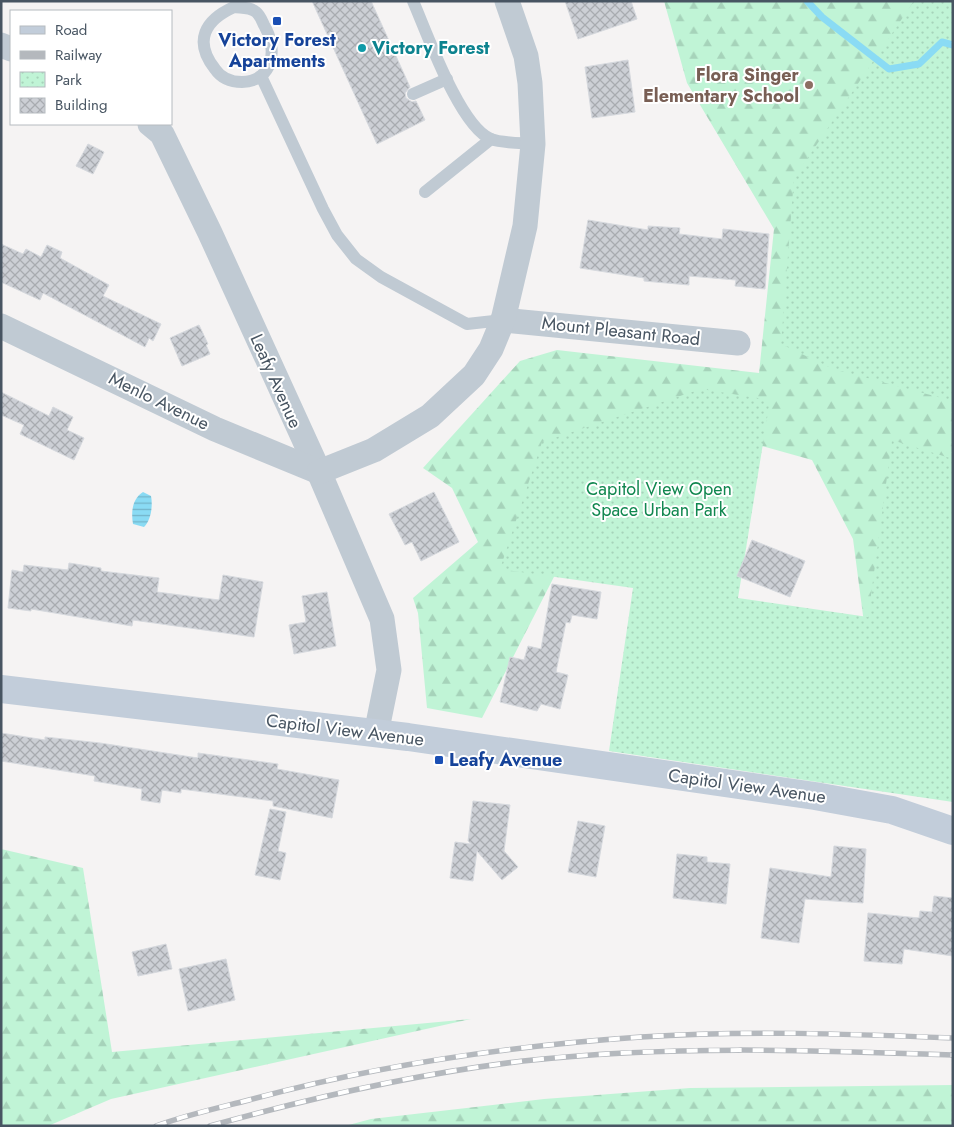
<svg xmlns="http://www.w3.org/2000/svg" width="954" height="1127" viewBox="0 0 954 1127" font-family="Jost,sans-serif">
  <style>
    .forest { fill: url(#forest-firs) }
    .park { fill: url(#park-dots) }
    .water { fill: url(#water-rules) }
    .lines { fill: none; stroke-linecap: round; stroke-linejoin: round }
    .stream { stroke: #8adbf4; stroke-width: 7 }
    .building { fill: url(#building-cross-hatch); stroke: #d6d9de }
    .lane { stroke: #c0cad3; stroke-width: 12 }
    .street { stroke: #c0cad3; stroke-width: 25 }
    .secondary { stroke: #c2cdda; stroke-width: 28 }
    .rail-casing { stroke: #b4b8bd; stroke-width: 5.5 }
    .rail { stroke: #fff; stroke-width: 4; stroke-dasharray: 11; stroke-linecap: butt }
    .transit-dot { fill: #1a4fb4; stroke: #fff; stroke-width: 2 }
    .culture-dot { fill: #0f9aa8; stroke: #fff; stroke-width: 2 }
    .education-dot { fill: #8d6e63; stroke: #fff; stroke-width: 2 }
    .labels { text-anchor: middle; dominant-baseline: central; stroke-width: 4; stroke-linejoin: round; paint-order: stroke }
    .transit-label { font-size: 18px; font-weight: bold; fill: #164399; stroke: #fff }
    .culture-label { font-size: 18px; font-weight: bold; fill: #0d838f; stroke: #fff; text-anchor: start }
    .education-label { font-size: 18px; font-weight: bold; fill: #785e54; stroke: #fff; text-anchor: end }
    .street-label { font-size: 18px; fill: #485562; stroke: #fff }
    .park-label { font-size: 18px; fill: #10874f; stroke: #fff }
  </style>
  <defs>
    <pattern id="forest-firs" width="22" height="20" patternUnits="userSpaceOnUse" patternTransform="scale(1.25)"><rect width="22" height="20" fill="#c0f4d6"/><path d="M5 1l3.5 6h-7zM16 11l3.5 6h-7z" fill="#a6d3ba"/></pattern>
    <pattern id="park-dots" width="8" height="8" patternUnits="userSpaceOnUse" patternTransform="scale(1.25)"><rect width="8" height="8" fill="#c0f4d6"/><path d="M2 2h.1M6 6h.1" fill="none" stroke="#a6d3ba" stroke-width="1.8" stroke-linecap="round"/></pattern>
    <pattern id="water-rules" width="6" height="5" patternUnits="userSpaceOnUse" patternTransform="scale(1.25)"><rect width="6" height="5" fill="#8adbf4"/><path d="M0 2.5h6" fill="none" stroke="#73b4c9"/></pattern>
    <pattern id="building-cross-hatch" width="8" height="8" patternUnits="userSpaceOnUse" patternTransform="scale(1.25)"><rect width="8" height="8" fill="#cccfd5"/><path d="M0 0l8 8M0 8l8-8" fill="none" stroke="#a8abb0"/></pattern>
  </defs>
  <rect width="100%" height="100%" fill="#f5f3f3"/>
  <g class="forest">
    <path d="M664 1H953V746L864 623 853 539 812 460 733 438 635 582 559 567 482 718 427 708 418 613 413 598 478 542 452 488 423 468 520 361 557 350 759 373 774 229 687 83Z"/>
    <path d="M1 849 83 868 112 1052 471 1019 111 1099 48 1126H1Z"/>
    <path d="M953 1085V1126H345L371 1119 544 1099 690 1088Z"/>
  </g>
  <g class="park">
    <path d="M914 1H953V401L833 369 781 344 794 178Z"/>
    <path d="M701 389 770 400 738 598 868 617 892 440 953 459V802L609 751 633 588 500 569 542 442Z"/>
  </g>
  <path class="water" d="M143 492 151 496C153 506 151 520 144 527L133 524C131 512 132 499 143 492Z"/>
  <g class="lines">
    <path class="stream" d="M807 1 822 17 889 69 919 64 942 42 953 45"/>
  </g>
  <g class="building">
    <path d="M312 1H371L410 87 405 93 406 98 412 102 416 101 425 120 377 144Z"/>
    <path d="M565 1H631L637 19 578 39Z"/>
    <path d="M628 60 635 112 592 118 585 67Z"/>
    <path d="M88 144 104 152 93 174 76 166Z"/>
    <path d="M588 220 648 230V226L680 228 679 234 722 239 723 229 769 234 765 289 735 286 736 280 689 276V285L644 281V278L580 268Z"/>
    <path d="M1 244 23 254 26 249 41 257 47 245 62 252 60 258 109 285 103 296 161 324 153 341 149 338 145 347 43 293 40 300 1 282Z"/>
    <path d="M199 325 208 344 206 345 210 354 182 366 170 338Z"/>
    <path d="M1 392 49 416 53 407 73 417 67 430 84 438 74 460 20 434 24 425 1 415Z"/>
    <path d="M434 492 459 542 421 561 412 542 405 545 389 514Z"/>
    <path d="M752 540 805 561 790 597 737 576Z"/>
    <path d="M69 563 101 568V571L159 578 157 592 219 600 223 575 263 582 254 637 133 620 132 626 31 609V611L8 608 12 570 23 572 24 565 68 570Z"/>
    <path d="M552 584 601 592 597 619 572 615 570 623 566 622 556 672 568 675 560 709 541 704 537 711 500 702 510 657 524 660 528 646 541 649Z"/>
    <path d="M327 592 336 646 294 654 289 625 306 622 302 596Z"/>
    <path d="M1 733 45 740V737L100 743 198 758V753L278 764 277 769 339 780 332 818 273 806V801L181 789V793L162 790 160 803 141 800 142 789 94 781 95 776 1 761Z"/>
    <path d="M473 801 510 805 504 851 518 867 502 880 477 851 473 881 450 878 455 842 471 844 468 841Z"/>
    <path d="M270 809 286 812 278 851 286 853 280 880 255 875Z"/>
    <path d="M578 821 605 826 596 877 568 872Z"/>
    <path d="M834 846 866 849 863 903 805 899 799 943 761 938 770 868 831 877Z"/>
    <path d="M677 854 707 857V862L730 864 726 904 673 898Z"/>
    <path d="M934 896 953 898V956L904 949 902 964 864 961 868 913 919 918 920 911 932 912Z"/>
    <path d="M166 944 172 969 138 976 132 952Z"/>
    <path d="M226 959 235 1000 188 1011 179 969Z"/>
  </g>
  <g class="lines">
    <g class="lane">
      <path d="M413 1C427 33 460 127 491 139 501 143 522 143 533 144"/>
      <path d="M234 7C242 8 250 7 256 12 260 15 262 21 264 25 278 48 274 81 242 82 231 82 221 78 215 69 193 41 205 20 234 7Z"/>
      <path d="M261 76 323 209 337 235 356 259 381 277 467 324 503 320"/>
      <path d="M413 94 447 79"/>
      <path d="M425 192 491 139"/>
    </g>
    <g class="street">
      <path d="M1 45 11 49"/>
      <path d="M150 124 162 134 210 233 319 472 382 619 389 670 376 734"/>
      <path d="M503 320 738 343"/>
      <path d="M1 326 215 429 319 472"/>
      <path d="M319 472 374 450 430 416 474 375 491 349 503 320 525 226 533 144 530 83 526 56 507 1"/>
    </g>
    <path class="secondary" d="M1 689 408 737 815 796 892 810 953 831"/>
    <defs>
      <g id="rail">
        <path d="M156 1126C186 1115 218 1108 249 1100 377 1065 508 1046 641 1037 744 1030 849 1034 953 1038"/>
        <path d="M210 1126C314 1097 415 1074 523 1061 666 1045 810 1050 953 1055"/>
      </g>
    </defs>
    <use href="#rail" class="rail-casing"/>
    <use href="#rail" class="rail"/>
  </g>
  <g class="transit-dot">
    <rect x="272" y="16" width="10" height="10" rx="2.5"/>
    <rect x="434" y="755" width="10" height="10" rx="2.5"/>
  </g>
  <circle class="culture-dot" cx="362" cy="48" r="5"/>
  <circle class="education-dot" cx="809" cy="85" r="5"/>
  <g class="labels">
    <g class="transit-label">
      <text x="277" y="40">Victory Forest<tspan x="277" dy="21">Apartments</tspan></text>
      <text x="449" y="760" text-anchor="start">Leafy Avenue</text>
    </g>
    <g class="culture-label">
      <text x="372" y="48">Victory Forest</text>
    </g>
    <g class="education-label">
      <text x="799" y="75">Flora Singer<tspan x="799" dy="21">Elementary School</tspan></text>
    </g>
    <g class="street-label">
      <text transform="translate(621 331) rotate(6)">Mount Pleasant Road</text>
      <text transform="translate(276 381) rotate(66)">Leafy Avenue</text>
      <text transform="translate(159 401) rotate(26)">Menlo Avenue</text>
      <text transform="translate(345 730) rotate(7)">Capitol View Avenue</text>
      <text transform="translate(747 786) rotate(8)">Capitol View Avenue</text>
    </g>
    <g class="park-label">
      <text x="659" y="489">Capitol View Open<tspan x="659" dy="21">Space Urban Park</tspan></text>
    </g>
  </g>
  <rect width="954" height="1127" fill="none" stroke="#485562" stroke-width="5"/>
  <rect x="10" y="10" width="162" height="115" fill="#ffffff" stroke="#b6bbc0"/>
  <rect x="20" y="26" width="25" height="8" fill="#c2cdda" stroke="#b6bbc0"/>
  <text x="55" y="35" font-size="15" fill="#485562">Road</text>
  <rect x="20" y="51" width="25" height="8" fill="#b4b8bd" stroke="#b6bbc0"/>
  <text x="55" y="60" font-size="15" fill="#485562">Railway</text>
  <rect x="20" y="72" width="25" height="15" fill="url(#park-dots)" stroke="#b6bbc0"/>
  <text x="55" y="85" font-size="15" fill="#485562">Park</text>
  <rect x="20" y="98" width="25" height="15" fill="url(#building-cross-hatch)" stroke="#b6bbc0"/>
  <text x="55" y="110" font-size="15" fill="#485562">Building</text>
</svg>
